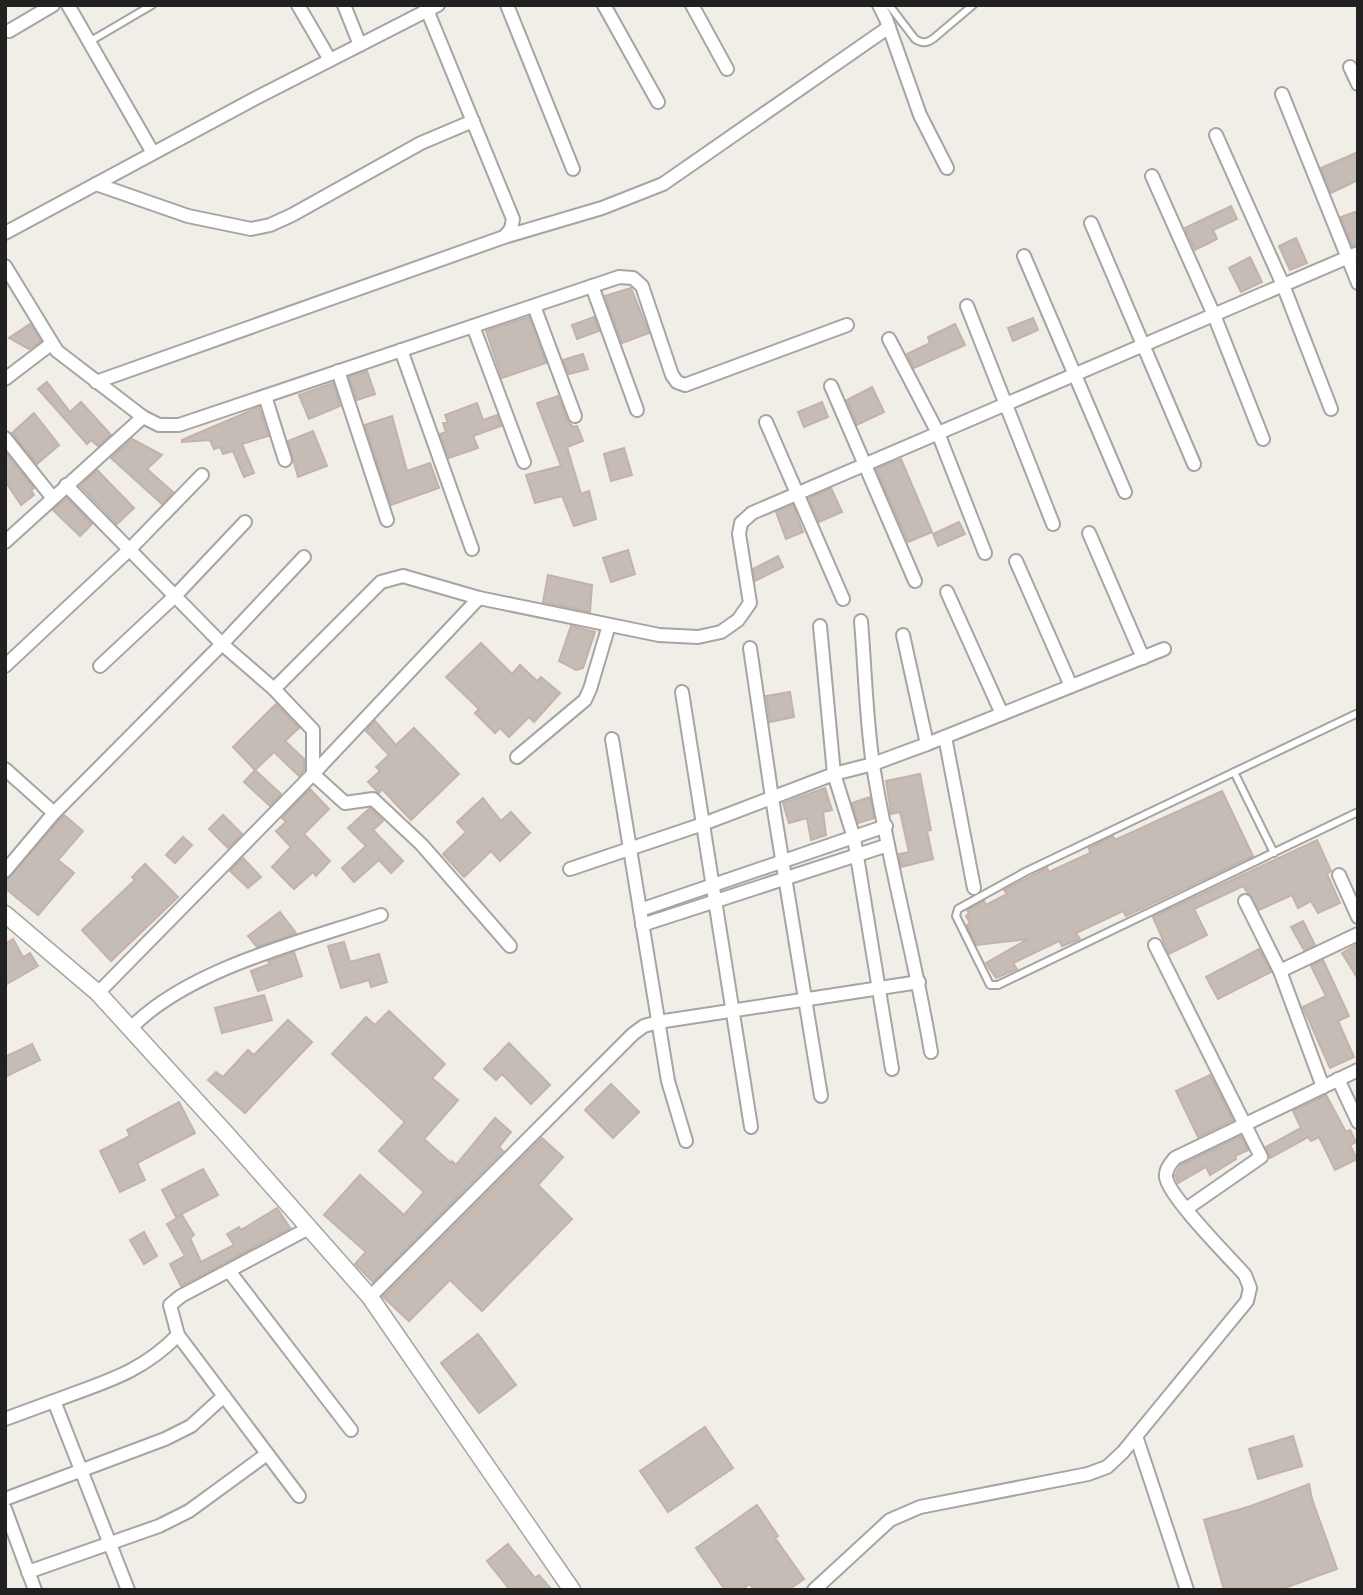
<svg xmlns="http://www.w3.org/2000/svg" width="1363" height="1595" viewBox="0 0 1363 1595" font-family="Figtree,sans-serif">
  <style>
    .building { fill: #c6bcb6; stroke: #c4b2a9; stroke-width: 2 }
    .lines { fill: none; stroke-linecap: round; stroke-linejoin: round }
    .service-casing { stroke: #a5a5a5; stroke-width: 10 }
    .minor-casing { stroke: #a5a5a5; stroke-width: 16 }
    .tertiary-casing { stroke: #a5a5a5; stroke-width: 19 }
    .service { stroke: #fff; stroke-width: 6 }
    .minor { stroke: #fff; stroke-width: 12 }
    .tertiary { stroke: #fff; stroke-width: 16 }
  </style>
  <rect width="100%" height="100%" fill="#f1ede7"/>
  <g class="building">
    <path d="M1358 152V180L1331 193 1321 168Z"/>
    <path d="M1231 206 1237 219 1213 230 1217 239 1195 250 1185 228Z"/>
    <path d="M1355 212 1358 219V244L1352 246 1341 217Z"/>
    <path d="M1296 238 1307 263 1290 270 1279 246Z"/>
    <path d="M1250 257 1262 282 1241 292 1229 268Z"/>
    <path d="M631 288 649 333 622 343 605 296Z"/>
    <path d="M529 317 546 363 502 378 486 331Z"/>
    <path d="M594 317 599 331 577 339 572 325Z"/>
    <path d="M1033 318 1038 330 1013 341 1008 328Z"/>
    <path d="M30 324 41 341 29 349 9 338Z"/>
    <path d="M955 324 965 345 914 368 907 354 930 343 928 337Z"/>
    <path d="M583 354 588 369 569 374 563 360Z"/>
    <path d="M367 371 375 394 357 400 349 377Z"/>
    <path d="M47 382 70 412 81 402 111 435 98 446 91 440 87 444 38 389Z"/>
    <path d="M333 383 340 406 309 419 299 395Z"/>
    <path d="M872 387 884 412 857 425 847 400Z"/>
    <path d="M558 396 567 420 573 427 577 426 583 441 567 447 581 494 589 491 596 519 574 526 562 496 535 503 526 475 561 466 537 403Z"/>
    <path d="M822 402 828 417 804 427 798 412Z"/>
    <path d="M477 403 483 420 497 415 501 426 473 436 478 448 449 458 440 434 446 432 443 423H448L445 415Z"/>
    <path d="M259 407 268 436 242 444 254 473 244 477 233 451 223 454 220 447 214 449 210 440 182 442V440Z"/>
    <path d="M34 413 59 445 37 464 12 433Z"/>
    <path d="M392 416 407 471 430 463 439 488 391 505 365 425Z"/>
    <path d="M313 431 327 466 298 477 288 441Z"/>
    <path d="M132 439 162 455 147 469 173 492 162 504 111 458Z"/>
    <path d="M624 448 632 475 611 481 604 454Z"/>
    <path d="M5 452 34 488 31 490 34 495 21 505 5 481Z"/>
    <path d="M901 459 932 532 908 542 876 469Z"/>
    <path d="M97 470 134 508 117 524 80 486Z"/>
    <path d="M831 488 842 512 819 522 809 498Z"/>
    <path d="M67 498 92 524 80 536 53 510Z"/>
    <path d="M793 505 803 532 786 539 776 512Z"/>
    <path d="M959 522 965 534 938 546 933 534Z"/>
    <path d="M628 550 635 574 611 582 603 558Z"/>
    <path d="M778 556 783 567 755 581 753 569Z"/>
    <path d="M548 575 592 585 590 612 543 602Z"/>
    <path d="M571 626 595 632 583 668 576 670 559 661Z"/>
    <path d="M481 643 512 674 520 665 537 681 541 677 560 693 534 722 529 717 509 737 500 728 495 733 475 713 479 709 446 677Z"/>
    <path d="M790 692 794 717 770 722 766 696Z"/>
    <path d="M276 704 299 728 285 741 304 759V770L299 776 274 752 255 770 233 747Z"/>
    <path d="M375 721 396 745 414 728 459 774 411 820 382 789 379 793 368 782 380 771 376 767 389 755 366 731Z"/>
    <path d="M255 770 281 794 270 806 244 782Z"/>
    <path d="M920 774 931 830 927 831 933 859 901 867 899 854 909 852 900 812 891 814 886 781Z"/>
    <path d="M825 788 832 810 823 812 826 835 811 840 807 818 789 823 783 803Z"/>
    <path d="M310 789 329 809 304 834 330 861 316 876 313 872 294 889 272 867 291 847 276 831 286 822 282 818Z"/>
    <path d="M1222 791 1253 856 1126 916 1123 911 1076 933 1080 939 1062 946 1059 941 1013 963 1017 969 996 978 986 963 1028 939 976 945 967 925 970 923 966 916 969 913 967 910 984 901 986 905 1007 894 1004 890 1047 868 1049 872 1090 853 1089 848 1113 836 1115 840Z"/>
    <path d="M870 797 874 818 858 823 852 803Z"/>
    <path d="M483 798 501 821 511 812 530 833 500 861 491 851 464 877 443 854 466 832 457 822Z"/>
    <path d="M370 808 383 821 373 830 403 861 391 873 379 860 354 882 342 868 366 846 348 828Z"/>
    <path d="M64 815 83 831 58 860 74 873 38 915 5 888V882Z"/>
    <path d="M223 815 242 834 228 848 209 829Z"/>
    <path d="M183 837 192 845 175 863 166 855Z"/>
    <path d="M1317 840 1331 871 1327 874 1340 903 1318 913 1311 901 1298 908 1292 895 1259 910 1243 886 1194 909 1207 935 1169 954 1153 917Z"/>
    <path d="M243 858 261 877 248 888 230 871Z"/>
    <path d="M145 864 178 897 111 961 82 930 135 880 132 877Z"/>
    <path d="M280 912 296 933 257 947 248 936Z"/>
    <path d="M1303 921 1315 945 1304 950 1291 927Z"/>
    <path d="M13 939 23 957 30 953 38 966 5 985V944Z"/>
    <path d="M344 942 350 962 379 954 387 982 371 987 369 980 341 988 328 946Z"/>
    <path d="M1358 944V979L1342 953Z"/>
    <path d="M1259 949 1271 972 1218 999 1206 977Z"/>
    <path d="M294 952 302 976 258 991 251 971 270 964 268 961Z"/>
    <path d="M1323 960 1349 1016 1338 1021 1354 1057 1330 1068 1303 1007 1326 996 1311 966Z"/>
    <path d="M264 995 272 1020 222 1033 215 1008Z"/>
    <path d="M389 1011 445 1064 432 1078 458 1100 424 1139 451 1163 452 1161 456 1165 495 1118 511 1132 499 1147 503 1151 373 1282 355 1264 366 1252 324 1215 360 1175 404 1215 424 1192 379 1151 405 1122 332 1054 366 1017 375 1025Z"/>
    <path d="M288 1020 312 1042 245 1113 208 1080 216 1072 223 1077 248 1050 254 1055Z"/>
    <path d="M509 1043 550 1085 531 1104 502 1074 496 1080 484 1069Z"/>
    <path d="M32 1044 40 1060 5 1077V1057Z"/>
    <path d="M1210 1075 1233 1120 1198 1137 1176 1091Z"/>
    <path d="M611 1084 639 1112 613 1138 585 1110Z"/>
    <path d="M1326 1095 1346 1132 1350 1130 1356 1142 1350 1145 1357 1159 1335 1170 1319 1137 1311 1141 1308 1137 1270 1158 1266 1147 1301 1128 1293 1111Z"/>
    <path d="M179 1102 195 1133 137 1163 145 1180 120 1192 100 1151 130 1136 127 1130Z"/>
    <path d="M1241 1136 1248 1150 1235 1156 1236 1159 1210 1175 1206 1167 1178 1183 1175 1175 1181 1165Z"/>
    <path d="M542 1138 563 1157 538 1185 572 1219 482 1311 450 1280 409 1321 383 1297Z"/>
    <path d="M203 1169 218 1195 176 1217 162 1190Z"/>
    <path d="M277 1208 290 1228 181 1286 170 1264 185 1256 167 1224 182 1215 194 1235 190 1238 201 1262 234 1245 227 1234 239 1227 241 1230Z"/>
    <path d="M144 1232 157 1256 144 1264 130 1240Z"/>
    <path d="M478 1334 516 1385 479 1413 441 1363Z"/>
    <path d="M705 1427 733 1468 668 1512 640 1471Z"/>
    <path d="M1293 1436 1302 1466 1258 1479 1249 1449Z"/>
    <path d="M1309 1484 1312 1499 1337 1569 1279 1590H1224L1204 1520 1251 1506Z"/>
    <path d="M757 1505 778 1536 775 1538 804 1579 788 1590H754L750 1584 741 1590H725L696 1548Z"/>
    <path d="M508 1544 535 1578 539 1575 552 1590H510L487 1561Z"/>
  </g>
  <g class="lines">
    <defs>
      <g id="service">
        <path d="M889 5 915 39C923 44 927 43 934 38L973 5"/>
        <path d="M89 42 152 5"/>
        <path d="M1358 713 1025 872 958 909 956 916 990 985H998L1358 812"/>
        <path d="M1234 772 1274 853"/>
      </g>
      <g id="minor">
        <path d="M68 5 153 153"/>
        <path d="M298 5 330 60"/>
        <path d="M344 5 360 45"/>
        <path d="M507 5 573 169"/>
        <path d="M604 5 658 102"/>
        <path d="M692 5 727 69"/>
        <path d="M879 5 886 19 920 115 947 168"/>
        <path d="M9 31 53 5"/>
        <path d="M1350 67 1358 84"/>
        <path d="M1282 94 1358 283"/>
        <path d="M1216 135 1283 285 1331 409"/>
        <path d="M1152 176 1214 315 1263 439"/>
        <path d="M96 184 188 216 251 229 270 225 292 215 421 143 473 121"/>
        <path d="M1091 223 1194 464"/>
        <path d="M5 233 254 99 438 5"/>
        <path d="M504 237 602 208 663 184 889 27"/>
        <path d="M1024 256 1125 492"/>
        <path d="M5 266 57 351 143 417 159 425H179L619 277 633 278 642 286 672 375 677 382 685 385 847 325"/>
        <path d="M592 286 637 410"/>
        <path d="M534 306 575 416"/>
        <path d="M967 306 1053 524"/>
        <path d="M473 326 524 462"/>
        <path d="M889 339 938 433 985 553"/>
        <path d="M401 350 472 549"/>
        <path d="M338 371 387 520"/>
        <path d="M5 379 51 344"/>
        <path d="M96 382 504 237 511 229 513 219 425 5"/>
        <path d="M831 386 915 581"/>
        <path d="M265 396 285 460"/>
        <path d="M766 422 843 599"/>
        <path d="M5 438 52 497"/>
        <path d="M66 485 222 644 274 689 313 730V774L345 803 373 799 422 845 510 946"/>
        <path d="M1089 533 1143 658"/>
        <path d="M5 542 143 417"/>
        <path d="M1016 561 1071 686"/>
        <path d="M947 592 1002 714"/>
        <path d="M861 621C865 669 866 718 873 765 888 861 915 956 931 1052"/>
        <path d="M820 626 834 774 854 838 892 1069"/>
        <path d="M903 635 927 744"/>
        <path d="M750 648 772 798 821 1096"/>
        <path d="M5 666 130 549 202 475"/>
        <path d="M100 666 175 596 245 522"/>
        <path d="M274 689 381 582 403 576 479 598 659 635 698 637 721 632 738 620 750 603 739 534 741 523 752 513 1358 253"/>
        <path d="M682 692 751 1127"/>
        <path d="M945 737 974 888"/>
        <path d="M612 739 668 1081 686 1141"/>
        <path d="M517 757 585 700 590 689 609 625"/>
        <path d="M5 769 54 813"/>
        <path d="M570 869 703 824 834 774 873 764 927 744 1164 649"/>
        <path d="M5 871 54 813 222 644 304 557"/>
        <path d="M1339 875 1358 917"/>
        <path d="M1245 901 1280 971 1323 1087"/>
        <path d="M640 910 886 826"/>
        <path d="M642 925 888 845"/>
        <path d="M1155 945 1261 1157 1186 1209"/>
        <path d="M1280 971 1358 934"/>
        <path d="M98 993 313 774 479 598"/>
        <path d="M130 1029C187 969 304 941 381 915"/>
        <path d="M1338 1079 1358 1122"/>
        <path d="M229 1271 351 1430"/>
        <path d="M370 1297 633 1034 644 1026 658 1022 919 982"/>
        <path d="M178 1335 299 1496"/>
        <path d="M5 1419 54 1401"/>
        <path d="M1136 1436 1187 1590"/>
        <path d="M5 1499 165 1439 191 1426 224 1396"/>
        <path d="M5 1509 35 1590"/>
        <path d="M28 1572 159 1526 189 1511 267 1454"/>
        <path d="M128 1590 54 1401C103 1382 140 1374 178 1335L170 1305 181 1296 309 1228"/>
        <path d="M814 1590 890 1520 920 1507 1088 1474 1107 1467 1123 1452 1247 1301 1250 1288 1245 1275C1230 1258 1168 1196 1166 1177 1165 1169 1171 1163 1175 1158L1358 1070"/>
      </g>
      <path id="tertiary" d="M5 914 98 993 229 1137 370 1297 572 1590"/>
    </defs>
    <use href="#service" class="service-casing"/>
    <use href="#minor" class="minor-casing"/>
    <use href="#tertiary" class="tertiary-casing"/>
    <use href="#service" class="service"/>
    <use href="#minor" class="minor"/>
    <use href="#tertiary" class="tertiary"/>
  </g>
  <rect width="1363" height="1595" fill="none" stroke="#212121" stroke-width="14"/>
</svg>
